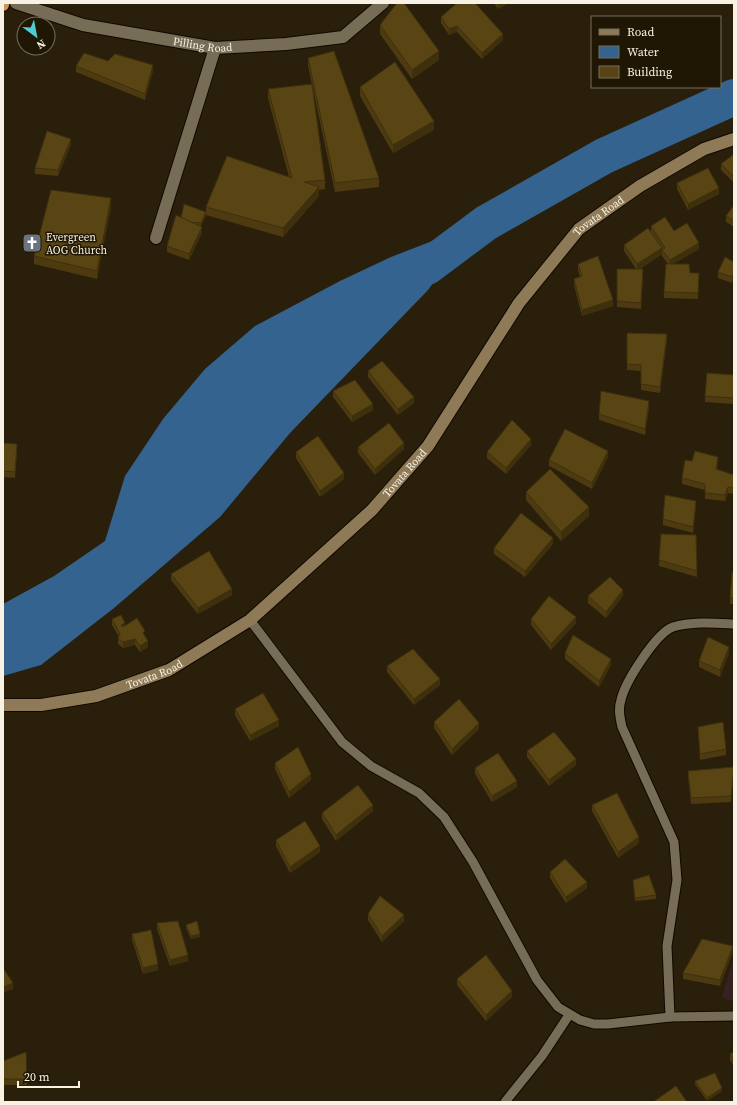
<svg xmlns="http://www.w3.org/2000/svg" width="737" height="1105" viewBox="0 0 737 1105" font-family="'Source Serif 4',serif">
  <style>
    .industrial { fill: #362222 }
    .water { fill: #34638f }
    .lines { fill: none; stroke-linecap: round; stroke-linejoin: round }
    .river { stroke: #34638f; stroke-width: 36 }
    .lane-casing { stroke: #110900; stroke-width: 11 }
    .street-casing { stroke: #110900; stroke-width: 14 }
    .secondary-casing { stroke: #110900; stroke-width: 14 }
    .highway-casing { stroke: #110900; stroke-width: 14 }
    .lane { stroke: #776c56; stroke-width: 9 }
    .street { stroke: #776c56; stroke-width: 12 }
    .secondary { stroke: #8f7a58; stroke-width: 12 }
    .highway { stroke: #c79a5c; stroke-width: 12 }
    .wall { fill: #4d3a10 }
    .shaded-wall { fill: #3e300d }
    .building { fill: #594413; stroke: #3e300d }
    .labels { text-anchor: middle; dominant-baseline: central; stroke-width: 3; stroke-linejoin: round; paint-order: stroke }
    .street-label { font-size: 11px; fill: #f8f2e5; stroke: #1f1603 }
    .poi-label { font-size: 11px; fill: #f8f2e5; stroke: #1f1603; text-anchor: start }
  </style>
  <rect width="100%" height="100%" fill="#291f0b"/>
  <path class="industrial" d="M734 956V1002L722 997Z"/>
  <path class="water" d="M476 224 428 290 290 433 220 517 114 608 41 665 3 676V604L54 576 105 541 125 476 163 419 205 369 255 326 340 281 391 257Z"/>
  <g class="lines">
    <path class="river" d="M427 267 486 223 604 156 734 97"/>
    <defs>
      <g id="lane">
        <path d="M250 620 342 742 371 766 419 793 444 817 473 862 537 980 558 1007 580 1020 594 1024H608L670 1017 734 1016"/>
        <path d="M670 1017 667 946 677 880 674 842 622 727C620 718 618 709 621 700 625 682 656 633 673 627 692 621 715 623 734 624"/>
        <path d="M505 1102 542 1056 569 1015"/>
      </g>
      <g id="street">
        <path id="s1" d="M16 3 83 25 215 48 286 44 343 37 383 3"/>
        <path d="M156 238 215 48"/>
      </g>
      <g id="secondary">
        <path id="s2" d="M3 705H41L96 696 169 670 250 620 372 510 428 446 519 303 579 229 640 186 704 149 734 139"/>
      </g>
      <path id="highway" d="M3 5V3"/>
    </defs>
    <use href="#lane" class="lane-casing"/>
    <use href="#street" class="street-casing"/>
    <use href="#secondary" class="secondary-casing"/>
    <use href="#highway" class="highway-casing"/>
    <use href="#lane" class="lane"/>
    <use href="#street" class="street"/>
    <use href="#secondary" class="secondary"/>
    <use href="#highway" class="highway"/>
  </g>
  <g class="wall">
    <path d="M494 3H509L498 9Z"/>
    <path d="M441 17 503 40 482 59 457 32 449 35 441 23Z"/>
    <path d="M380 25 439 60 412 79 380 34Z"/>
    <path d="M308 58 379 178V187L335 192 308 66Z"/>
    <path d="M108 61 153 71 145 100 76 72V66Z"/>
    <path d="M360 87 434 130 393 153 360 96Z"/>
    <path d="M268 89 325 180V189L319 190V196L283 237 206 215 201 226 202 233 189 260 167 252V246L181 218 206 212V207L289 177 268 98Z"/>
    <path d="M71 145 58 176 35 174V168Z"/>
    <path d="M734 154V183L721 170V164Z"/>
    <path d="M677 183 719 194 688 210 677 189Z"/>
    <path d="M734 205V227L726 222V216Z"/>
    <path d="M111 207 97 279 34 264V256Z"/>
    <path d="M651 226 674 231 699 249 673 264 690 273 699 279 698 299 664 298V292L668 264 662 256V250V254L640 269 643 275 641 309 617 307V269H636L624 251V245L651 232Z"/>
    <path d="M734 262 732 283 718 278V272Z"/>
    <path d="M578 264 613 306 582 316 574 285V279L580 277 578 270Z"/>
    <path d="M627 333 667 340 660 393 641 390V371L627 370Z"/>
    <path d="M368 371 414 403 398 415 368 377Z"/>
    <path d="M734 375 733 404 705 402V396Z"/>
    <path d="M333 391 373 410 352 422 333 397Z"/>
    <path d="M649 407 645 435 599 420V414Z"/>
    <path d="M3 443 17 450 15 478 3 477Z"/>
    <path d="M531 445 506 474 487 458V452Z"/>
    <path d="M358 447 404 449 375 475 358 453Z"/>
    <path d="M296 452 344 479 320 497 296 458Z"/>
    <path d="M608 457 592 489 549 466V460Z"/>
    <path d="M718 463 717 470 734 475V494L728 493 725 501 705 499V490L682 484V478Z"/>
    <path d="M526 492 589 516 561 541 526 500Z"/>
    <path d="M696 507 693 533 663 525V519Z"/>
    <path d="M696 535 697 577 659 566V560Z"/>
    <path d="M553 544 525 577 494 554V548Z"/>
    <path d="M734 573V604H730V598Z"/>
    <path d="M171 574 232 595 198 614 171 580Z"/>
    <path d="M588 596H623L606 618 588 603Z"/>
    <path d="M112 619 125 626 145 635 148 647 140 652 135 645 123 648 118 644V638L119 637 112 625Z"/>
    <path d="M531 619 576 623 551 650 531 625Z"/>
    <path d="M565 653 611 665 599 687 565 659Z"/>
    <path d="M729 653 720 677 699 667V661Z"/>
    <path d="M387 666 440 685 414 705 387 672Z"/>
    <path d="M235 709 279 726 250 741 235 715Z"/>
    <path d="M434 722 479 729 452 755 434 728Z"/>
    <path d="M698 727 726 749V755L700 760Z"/>
    <path d="M527 751 576 765 549 786 527 757Z"/>
    <path d="M275 763 311 780 289 798 275 769Z"/>
    <path d="M734 767 731 802 691 804 688 777V771Z"/>
    <path d="M475 768 517 787 492 802 475 774Z"/>
    <path d="M592 805 639 843 618 858 592 811Z"/>
    <path d="M373 811 336 841 322 819V813Z"/>
    <path d="M276 840 320 852 290 873 276 846Z"/>
    <path d="M550 872 587 888 566 903 550 878Z"/>
    <path d="M633 883 656 895V899L635 901Z"/>
    <path d="M368 914 404 921 382 942 368 920Z"/>
    <path d="M157 923 188 961 170 966 157 929Z"/>
    <path d="M186 925 200 937 191 939 186 928Z"/>
    <path d="M132 934 158 970 143 974 132 940Z"/>
    <path d="M733 952 720 986 683 979V973Z"/>
    <path d="M457 979 512 997 486 1021 457 985Z"/>
    <path d="M26 1052 27 1085H3V1061Z"/>
    <path d="M734 1052V1066L730 1060V1054Z"/>
    <path d="M695 1081 722 1091 707 1101 695 1084Z"/>
  </g>
  <g class="shaded-wall">
    <path d="M498 3H509L498 9Z"/>
    <path d="M457 26V32L449 35V29Z"/>
    <path d="M503 34V40L482 59V53Z"/>
    <path d="M439 51V60L412 79V70Z"/>
    <path d="M153 65V71L145 100V94Z"/>
    <path d="M434 121V130L393 153V145Z"/>
    <path d="M71 139V145L58 176V170Z"/>
    <path d="M319 187V196L283 237V228Z"/>
    <path d="M719 188V194L688 210V204Z"/>
    <path d="M111 198V207L97 279V271Z"/>
    <path d="M206 212V215L201 226V223Z"/>
    <path d="M202 227V233L189 260V254Z"/>
    <path d="M699 243V249L670 266V260Z"/>
    <path d="M662 248V254L637 270V264Z"/>
    <path d="M734 272V278L732 283V277Z"/>
    <path d="M613 300V306L582 316V310Z"/>
    <path d="M667 334V340L660 393V387Z"/>
    <path d="M414 397V403L398 415V409Z"/>
    <path d="M649 401V407L645 435V429Z"/>
    <path d="M373 404V410L352 422V416Z"/>
    <path d="M531 439V445L506 474V468Z"/>
    <path d="M404 443V449L375 475V469Z"/>
    <path d="M608 451V457L592 489V483Z"/>
    <path d="M718 457V463L716 475V469Z"/>
    <path d="M344 473V479L320 497V491Z"/>
    <path d="M728 487V493L725 501V495Z"/>
    <path d="M696 501V507L693 533V527Z"/>
    <path d="M589 507V516L561 541V532Z"/>
    <path d="M553 538V544L525 577V571Z"/>
    <path d="M232 589V595L198 614V608Z"/>
    <path d="M623 590V596L606 618V612Z"/>
    <path d="M576 617V623L551 650V644Z"/>
    <path d="M125 623V629L121 631V625Z"/>
    <path d="M135 639V645L123 648V642Z"/>
    <path d="M148 641V647L140 652V646Z"/>
    <path d="M729 647V653L720 677V670Z"/>
    <path d="M611 659V665L599 687V681Z"/>
    <path d="M440 679V685L414 705V699Z"/>
    <path d="M279 720V726L250 741V735Z"/>
    <path d="M479 723V729L452 755V749Z"/>
    <path d="M576 759V765L549 786V780Z"/>
    <path d="M734 771V777L731 802V796Z"/>
    <path d="M311 774V780L289 798V792Z"/>
    <path d="M517 781V787L492 802V796Z"/>
    <path d="M373 805V811L336 841V835Z"/>
    <path d="M639 837V843L618 858V852Z"/>
    <path d="M320 846V852L290 873V867Z"/>
    <path d="M587 882V888L566 903V897Z"/>
    <path d="M404 915V921L382 942V936Z"/>
    <path d="M200 934V937L191 939V936Z"/>
    <path d="M733 946V952L720 986V980Z"/>
    <path d="M188 955V961L170 966V960Z"/>
    <path d="M158 964V970L143 974V968Z"/>
    <path d="M13 983V989L3 993V987Z"/>
    <path d="M512 991V997L486 1021V1015Z"/>
    <path d="M722 1088V1091L707 1101V1098Z"/>
  </g>
  <g class="building">
    <path d="M397 3H404L439 51 412 70 380 25Z"/>
    <path d="M457 3H475L503 34 482 53 457 26 449 29 441 17Z"/>
    <path d="M334 51 379 178 335 183 308 58Z"/>
    <path d="M84 53 108 61 115 54 153 65 145 94 76 66Z"/>
    <path d="M395 62 434 121 393 145 360 87Z"/>
    <path d="M312 84 325 180 304 182 319 187 283 228 206 207 227 156 292 178 268 89Z"/>
    <path d="M47 131 71 139 58 170 35 168Z"/>
    <path d="M734 154V177L721 164Z"/>
    <path d="M708 168 719 188 688 204 677 183Z"/>
    <path d="M51 190 111 198 97 271 34 256Z"/>
    <path d="M184 204 206 212 201 223 190 222 181 218Z"/>
    <path d="M734 205V221L726 216Z"/>
    <path d="M176 215 202 227 189 254 167 246Z"/>
    <path d="M665 217 674 231 687 223 699 243 670 260 662 250 665 248 651 226Z"/>
    <path d="M648 228 662 248 637 264 624 245Z"/>
    <path d="M598 256 613 300 582 310 574 279 582 276 578 264Z"/>
    <path d="M725 257 734 262V272L732 277 718 272Z"/>
    <path d="M666 264H689L690 273H699L698 293 664 292Z"/>
    <path d="M617 269H643L641 303 617 301Z"/>
    <path d="M627 333 667 334 660 387 641 384V365L627 364Z"/>
    <path d="M382 361 414 397 398 409 368 371Z"/>
    <path d="M707 373 734 375V391L733 398 705 396Z"/>
    <path d="M355 380 373 404 352 416 333 391Z"/>
    <path d="M601 391 649 401 645 429 599 414Z"/>
    <path d="M512 420 531 439 506 468 487 452Z"/>
    <path d="M389 423 404 443 375 469 358 447Z"/>
    <path d="M565 429 608 451 592 483 549 460Z"/>
    <path d="M318 436 344 473 320 491 296 452Z"/>
    <path d="M3 443 17 444 15 472 3 471Z"/>
    <path d="M695 451 718 457 716 469 734 475V488L728 487 725 495 705 493V484L682 478 685 460 692 461Z"/>
    <path d="M550 469 589 507 561 532 526 492Z"/>
    <path d="M665 495 696 501 693 527 663 519Z"/>
    <path d="M521 513 553 538 525 571 494 548Z"/>
    <path d="M661 534 696 535 697 571 659 560Z"/>
    <path d="M209 551 232 589 198 608 171 574Z"/>
    <path d="M732 572 734 573V598H730Z"/>
    <path d="M610 577 623 590 606 612 588 596Z"/>
    <path d="M549 596 576 617 551 644 531 619Z"/>
    <path d="M121 615 125 623 121 625 123 627 137 618 145 631 143 633 148 641 140 646 135 639 123 642 118 638 120 634 112 619Z"/>
    <path d="M573 635 611 659 599 681 565 653Z"/>
    <path d="M708 637 729 647 720 670 699 661Z"/>
    <path d="M413 649 440 679 414 699 387 666Z"/>
    <path d="M263 693 279 720 250 735 235 709Z"/>
    <path d="M459 699 479 723 452 749 434 722Z"/>
    <path d="M723 722 726 749 700 754 698 727Z"/>
    <path d="M554 732 576 759 549 780 527 751Z"/>
    <path d="M298 747 311 774 289 792 275 763Z"/>
    <path d="M498 753 517 781 492 796 475 768Z"/>
    <path d="M734 767 731 796 691 798 688 771Z"/>
    <path d="M358 785 373 805 336 835 322 813Z"/>
    <path d="M617 793 639 837 618 852 592 805Z"/>
    <path d="M305 821 320 846 290 867 276 840Z"/>
    <path d="M565 859 587 882 566 897 550 872Z"/>
    <path d="M649 875 656 895 635 898 633 880Z"/>
    <path d="M380 896 404 915 382 936 368 914Z"/>
    <path d="M178 921 188 955 170 960 157 923Z"/>
    <path d="M197 921 200 934 191 936 186 925Z"/>
    <path d="M151 930 158 964 143 968 132 934Z"/>
    <path d="M702 939 733 946 720 980 683 973Z"/>
    <path d="M486 955 512 991 486 1015 457 979Z"/>
    <path d="M3 968 13 983 3 987Z"/>
    <path d="M26 1052 27 1079H3V1061Z"/>
    <path d="M734 1052V1060L730 1054Z"/>
    <path d="M715 1073 722 1088 707 1098 695 1081Z"/>
    <path d="M676 1086 687 1102H653Z"/>
  </g>
  <defs>
    <symbol id="church-square" viewBox="-11 -11 22 22"><rect x="-9" y="-9" width="18" height="18" rx="4" fill="#6b7280" stroke="#1f1603"/><path d="M-1.2-6h2.4v3.5h3.3v2.4h-3.3V6h-2.4V-.1h-3.3v-2.4h3.3Z" fill="#fff"/></symbol>
  </defs>
  <g fill-rule="evenodd">
    <use href="#church-square" x="21" y="232" width="22" height="22"/>
  </g>
  <g class="labels">
    <g class="street-label">
      <text stroke="none"><textPath href="#s1" startOffset="192">Pilling Road</textPath></text>
      <text stroke="none"><textPath href="#s2" startOffset="804">Tovata Road</textPath></text>
      <text stroke="none"><textPath href="#s2" startOffset="480">Tovata Road</textPath></text>
      <text stroke="none"><textPath href="#s2" startOffset="156">Tovata Road</textPath></text>
    </g>
    <g class="poi-label">
      <text x="46" y="237">Evergreen<tspan x="46" dy="13">AOG Church</tspan></text>
    </g>
  </g>
  <rect width="737" height="1105" fill="none" stroke="#f8f2e5" stroke-width="8"/>
  <rect x="591" y="16" width="130" height="72" fill="#1f1603" stroke="#766e5d"/>
  <rect x="599" y="29" width="20" height="6" fill="#8f7a58" stroke="#766e5d"/>
  <text x="627" y="36" font-size="12" fill="#f8f2e5">Road</text>
  <rect x="599" y="46" width="20" height="12" fill="#34638f" stroke="#766e5d"/>
  <text x="627" y="56" font-size="12" fill="#f8f2e5">Water</text>
  <rect x="599" y="66" width="20" height="12" fill="#594413" stroke="#766e5d"/>
  <text x="627" y="76" font-size="12" fill="#f8f2e5">Building</text>
  <g transform="translate(36 36) rotate(148)"><circle r="19" fill="#1f1603" stroke="#766e5d"/>
  <path d="M0-3L7 15L0 10L-7 15Z" fill="#51ccd4"/>
  <text y="-6" font-size="11" font-weight="bold" text-anchor="middle" fill="#f8f2e5">N</text>
  </g>
  <path d="M18 1081v6h61v-6" fill="none" stroke="#f8f2e5" stroke-width="2"/>
  <text x="24" y="1081" font-size="12" fill="#f8f2e5" stroke="#1f1603" stroke-width="3" paint-order="stroke">20 m</text>
</svg>
